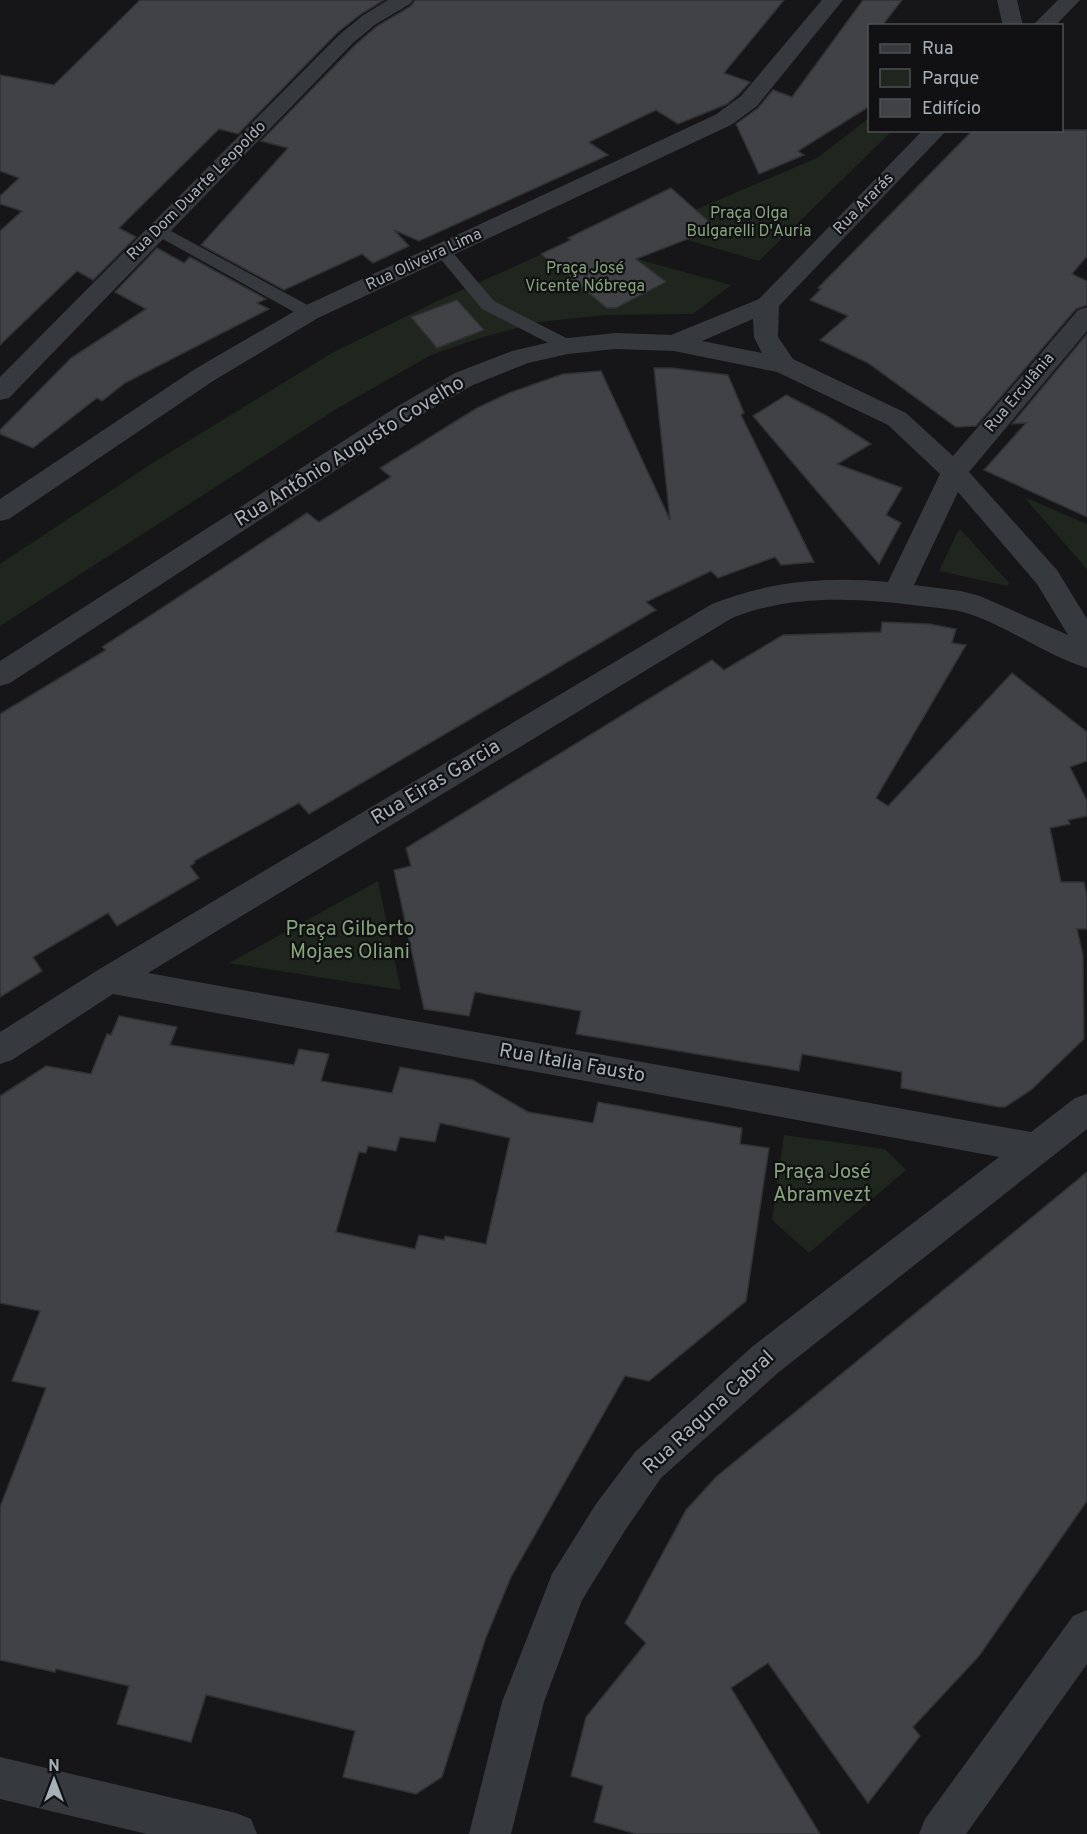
<svg xmlns="http://www.w3.org/2000/svg" width="1087" height="1834" viewBox="0 0 1087 1834" font-family="Overpass,sans-serif">
  <style>
    .green { fill: #1e261d }
    .building { fill: #404245; stroke: #303134; stroke-width: 1.5; fill-rule: evenodd }
    .lines { fill: none; stroke-linecap: round; stroke-linejoin: round }
    .pedestrian { fill: #36393d; fill-rule: evenodd }
    .minor { fill: #36393d; fill-rule: evenodd }
    .labels { text-anchor: middle; dominant-baseline: central; stroke-width: 4.5; stroke-linejoin: round; paint-order: stroke }
    .far-street-label { font-size: 16px; fill: #a7b1b9; stroke: #111113 }
    .far-park-label { font-size: 16px; fill: #86a57d; stroke: #111113 }
    .street-label { font-size: 20px; fill: #a7b1b9; stroke: #111113 }
    .park-label { font-size: 20px; fill: #86a57d; stroke: #111113 }
  </style>
  <rect width="100%" height="100%" fill="#161618"/>
  <g class="green">
    <path d="M869 118 870 130 892 131 759 261 650 229 817 158Z"/>
    <path d="M589 233 619 254 731 285 693 314 606 315 540 322 483 337 431 355 338 408 0 626V564L151 464 332 353 435 302Z"/>
    <path d="M1024 497 1087 524V569Z"/>
    <path d="M961 530 1009 583 1008 586 939 571 958 531Z"/>
    <path d="M378 881 401 990 229 963Z"/>
    <path d="M784 1135 885 1149 906 1170 809 1253 772 1220Z"/>
  </g>
  <g class="building">
    <path d="M140 0H384L361 14 337 33 238 134 219 129 119 228 136 237 93 280 77 271 0 345V231L22 211 0 204V196L19 178 0 171V75L54 85Z"/>
    <path d="M415 0H784L724 73 750 82 739 94 727 104 678 124 656 110 589 142 608 155 419 241 394 230 409 246 373 263 362 254 284 290 201 245 288 148 261 141 355 45 377 26 411 6Z"/>
    <path d="M863 0H902L882 26H870V106L798 151 804 155 759 174 736 124 758 108 773 90 792 97Z"/>
    <path d="M973 130H1087V256L1072 274 1087 281V305L1076 309 976 426 956 427 868 363 820 340 848 316 810 300 821 289 818 288Z"/>
    <path d="M671 188 716 228 636 259 666 282 616 308H607L541 254 571 240 568 238Z"/>
    <path d="M157 248 184 263 190 257 266 299 257 303 269 309 125 383 102 401 97 398 33 448 0 434V430L71 358 146 309 115 292Z"/>
    <path d="M457 300 484 330 437 348 411 317Z"/>
    <path d="M1087 334V517L984 470 1026 423 1012 424Z"/>
    <path d="M654 368H672L728 375 744 413 741 415 814 562 781 565 775 557 718 578 711 571 646 602 656 610 309 814 299 803 194 861 195 863 190 866 199 878 117 926 108 913 33 957 42 971 0 997V714L106 650 102 647 307 513 319 522 391 477 380 468 477 408 509 393 563 374 601 371 670 520Z"/>
    <path d="M786 395 827 416 871 444 837 464 902 488 886 515 901 523 879 564 753 416Z"/>
    <path d="M882 622 929 624 956 629 952 643 966 645 876 798 888 806 1012 673 1087 732V761L1070 767 1087 801V816L1068 820 1070 824 1050 828 1061 882H1084L1087 896V929H1077L1083 955 1084 1039 1031 1090 1005 1107H999L901 1088 902 1072 841 1061 802 1054 799 1071 576 1034 581 1011 475 992 469 1016 424 1009 394 870 411 866 406 848 712 660 724 670 783 635 881 632Z"/>
    <path d="M119 1016 177 1027 170 1045 294 1065 299 1049 329 1054 321 1081 392 1093 400 1067 473 1080 528 1112 593 1123 598 1102 742 1128 740 1144 769 1148 746 1301 649 1381 625 1376 511 1577 485 1640 442 1777 416 1794 343 1777 355 1731 206 1695 191 1742 117 1724 129 1686 56 1669 55 1672 0 1660V1507L46 1388 12 1381 40 1311 0 1303V1096L46 1066 91 1074 107 1034 111 1035ZM440 1123 510 1138 486 1244 445 1236 444 1240 419 1235 415 1249 336 1232 359 1152 366 1153 368 1146 396 1151 400 1137 435 1142Z"/>
    <path d="M1087 1172V1501L979 1656 913 1727 920 1736 868 1803 768 1663 731 1688 820 1834H636L594 1822 603 1786 571 1776 586 1717 646 1643 625 1623 686 1510 716 1477Z"/>
  </g>
  <g class="lines">
    <g class="pedestrian">
      <path d="M158 224 315 309 318 313 315 317H303L152 233 150 229Z"/>
      <path d="M442 246 448 247 494 301 574 342 577 346 574 350H562L482 309 434 251 436 247Z"/>
    </g>
    <g class="minor">
      <path d="M388 0H413L410 4 376 24 353 43 9 398 0 400V377L339 35 362 16Z"/>
      <path d="M822 0H843L757 106 731 125 318 318 213 381 9 519 0 521V499L195 369 300 308 715 115 741 96Z"/>
      <path d="M997 0H1017L1023 26H1003Z"/>
      <path d="M1058 0H1080L1055 26H1032Z"/>
      <path d="M923 130H947L779 306 778 337 793 359 906 413 953 456 1078 310 1087 307V331L969 472 1057 570 1087 619V668C1048 656 1013 630 975 616 958 609 939 608 921 606 858 598 792 594 732 618L148 973 1031 1132 1075 1098 1087 1094V1129L779 1372 661 1478 624 1532 582 1600 544 1702 511 1834H469L502 1702 552 1574 596 1504 635 1452 753 1346 999 1157 113 994 12 1060 0 1064V1032L98 970 712 604C769 581 827 576 888 582L940 474 888 425 777 372 674 351 615 349 568 354 528 363 473 385 416 418 10 683 0 686V661L398 406 455 373 512 351 568 338 615 333 671 335 759 299ZM753 319 754 337 762 353 702 341ZM958 492 1037 584 1068 635 980 596 961 591 914 585Z"/>
      <path d="M1087 1610V1664L966 1834H919L925 1819 1073 1616Z"/>
      <path d="M0 1757 236 1813 251 1819 257 1834H147L0 1799Z"/>
    </g>
  </g>
  <g class="labels">
    <g class="far-street-label">
      <text transform="translate(197 191) rotate(-45)">Rua Dom Duarte Leopoldo</text>
      <text transform="translate(864 204) rotate(-46)">Rua Ararás</text>
      <text transform="translate(424 260) rotate(-25)">Rua Oliveira Lima</text>
      <text transform="translate(1020 393) rotate(-50)">Rua Erculânia</text>
    </g>
    <g class="far-park-label">
      <text x="749" y="214">Praça Olga<tspan x="749" dy="18">Bulgarelli D'Auria</tspan></text>
      <text x="585" y="269">Praça José<tspan x="585" dy="18">Vicente Nóbrega</tspan></text>
    </g>
    <g class="street-label">
      <text transform="translate(350 452) rotate(-32)">Rua Antônio Augusto Covelho</text>
      <text transform="translate(436 783) rotate(-31)">Rua Eiras Garcia</text>
      <text transform="translate(572 1064) rotate(10)">Rua Italia Fausto</text>
      <text transform="translate(709 1413) rotate(-43)">Rua Raguna Cabral</text>
    </g>
    <g class="park-label">
      <text x="350" y="930">Praça Gilberto<tspan x="350" dy="23">Mojaes Oliani</tspan></text>
      <text x="822" y="1173">Praça José<tspan x="822" dy="23">Abramvezt</tspan></text>
    </g>
  </g>
  <rect x="868" y="24" width="195" height="108" fill="#111113" stroke="#4d5155" stroke-width="1.5"/>
  <rect x="880" y="44" width="30" height="9" fill="#36393d" stroke="#4d5155" stroke-width="1.5"/>
  <text x="922" y="54" font-size="18" fill="#a7b1b9">Rua</text>
  <rect x="880" y="69" width="30" height="18" fill="#1e261d" stroke="#4d5155" stroke-width="1.5"/>
  <text x="922" y="84" font-size="18" fill="#a7b1b9">Parque</text>
  <rect x="880" y="99" width="30" height="18" fill="#404245" stroke="#4d5155" stroke-width="1.5"/>
  <text x="922" y="114" font-size="18" fill="#a7b1b9">Edifício</text>
  <g transform="translate(54 1780)" stroke="#111113" stroke-width="4.5" paint-order="stroke">
  <path d="M0-4.5L10 22L0 15L-10 22Z" fill="#a7b1b9"/>
  <text y="-9" font-size="16" font-weight="bold" text-anchor="middle" fill="#a7b1b9">N</text>
  </g>
</svg>
